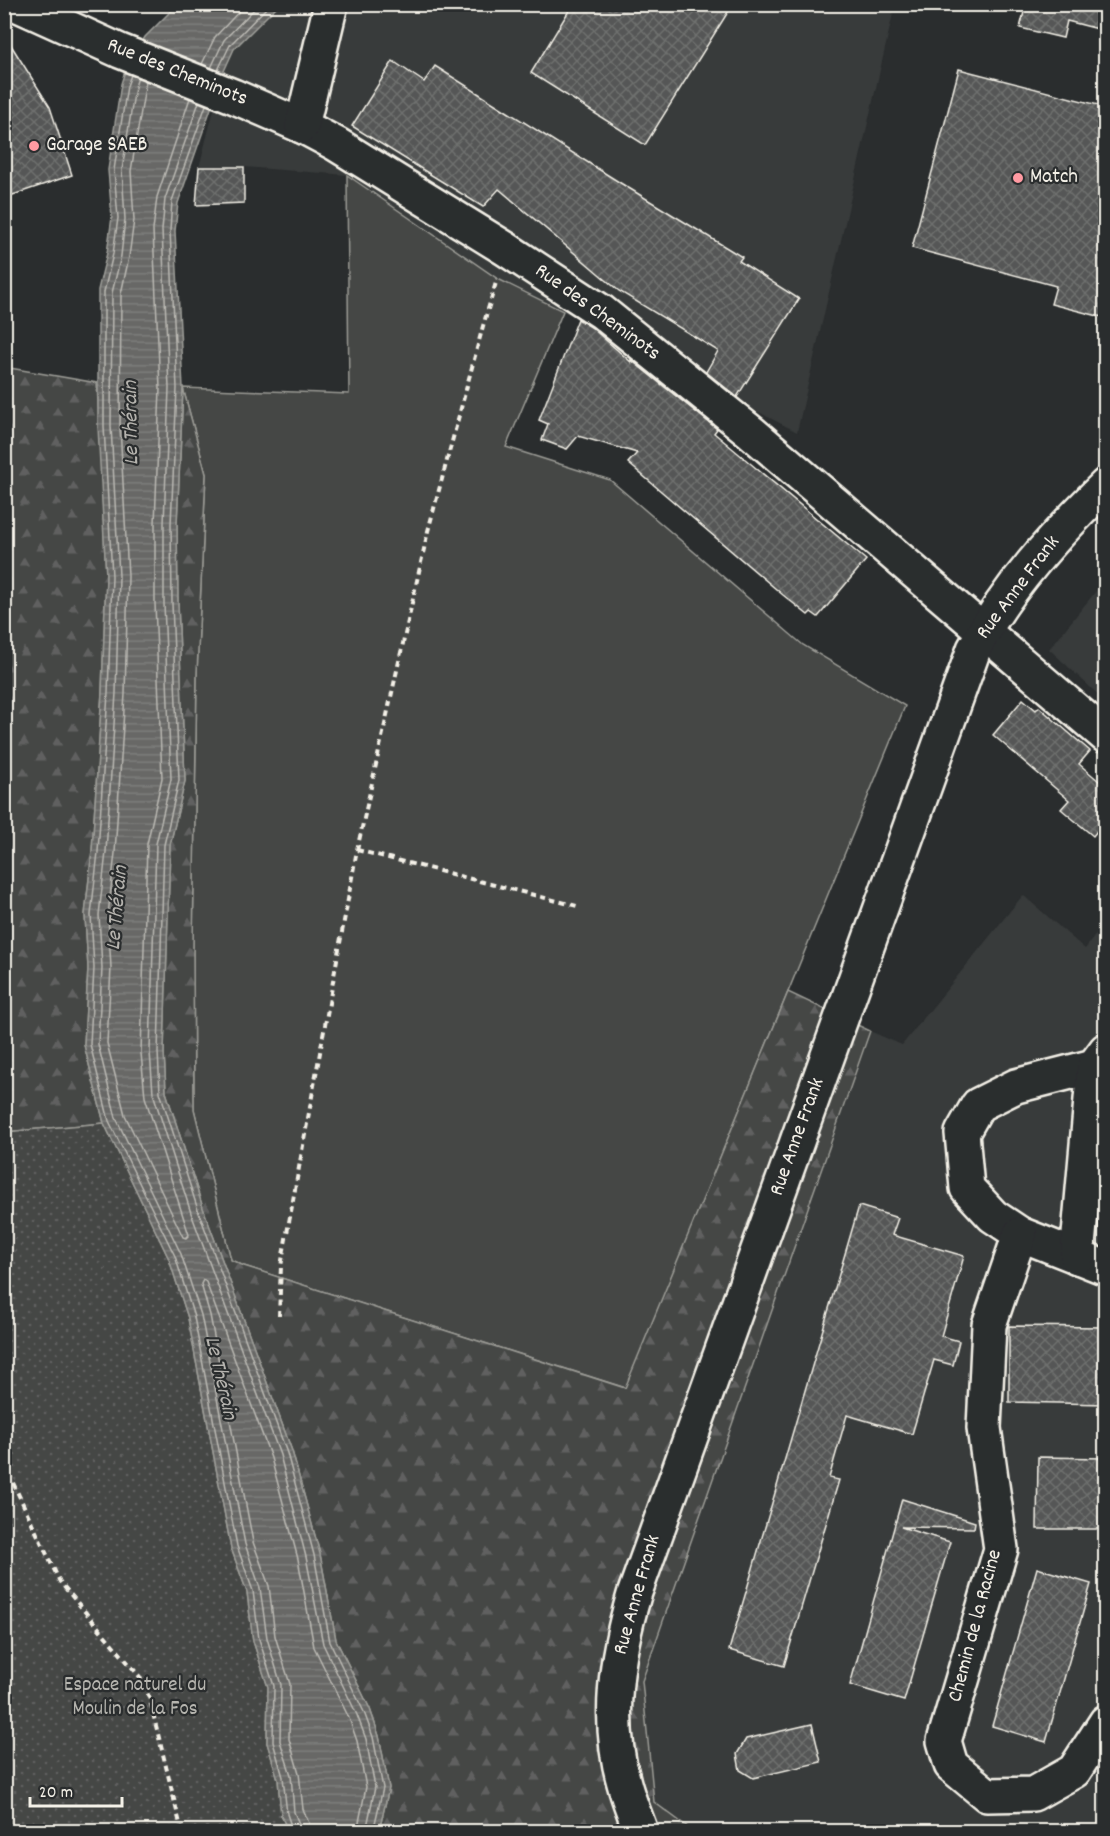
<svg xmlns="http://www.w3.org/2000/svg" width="1110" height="1836" viewBox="0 0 1110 1836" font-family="Dekko,sans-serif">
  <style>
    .built { fill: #373a3a }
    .green { fill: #444645; stroke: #9c9c96; stroke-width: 1.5 }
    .forest { fill: url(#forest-firs); stroke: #9c9c96; stroke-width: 1.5 }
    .park { fill: url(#park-dots); stroke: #9c9c96; stroke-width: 1.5 }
    .water { fill: url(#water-rules); stroke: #9f9f9a; stroke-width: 1.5 }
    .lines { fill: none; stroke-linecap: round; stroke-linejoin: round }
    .shore { stroke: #bcbab4; stroke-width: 1.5 }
    .building { fill: url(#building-cross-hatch); stroke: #f4f1e8; stroke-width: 1.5 }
    .minor-casing { stroke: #f4f1e8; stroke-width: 38 }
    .path { stroke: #f4f1e8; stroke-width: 4; stroke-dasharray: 6 4.5; stroke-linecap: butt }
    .minor { stroke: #2a2d2e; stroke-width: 33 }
    .poi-dot { fill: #ff9aa2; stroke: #2a2d2e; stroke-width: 2 }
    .labels { text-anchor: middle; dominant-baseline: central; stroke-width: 4.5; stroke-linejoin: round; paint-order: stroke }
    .street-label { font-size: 21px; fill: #f4f1e8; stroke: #2a2d2e }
    .poi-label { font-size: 21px; fill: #f4f1e8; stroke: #2a2d2e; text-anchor: start }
    .park-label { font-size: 21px; fill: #b6b5af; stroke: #2a2d2e }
    .water-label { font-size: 22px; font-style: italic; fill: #b5b3ae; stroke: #2a2d2e }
  </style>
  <defs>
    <pattern id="forest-firs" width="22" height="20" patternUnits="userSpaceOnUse" patternTransform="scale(1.5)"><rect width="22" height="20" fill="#444645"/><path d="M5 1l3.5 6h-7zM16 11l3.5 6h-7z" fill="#606160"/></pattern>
    <pattern id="park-dots" width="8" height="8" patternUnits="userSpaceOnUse" patternTransform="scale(1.5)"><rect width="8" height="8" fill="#444645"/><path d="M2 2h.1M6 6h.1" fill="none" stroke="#606160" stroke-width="1.8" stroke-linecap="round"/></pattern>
    <pattern id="water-rules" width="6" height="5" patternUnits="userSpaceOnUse" patternTransform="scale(1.5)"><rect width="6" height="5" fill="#676866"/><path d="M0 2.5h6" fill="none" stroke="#7d7e7c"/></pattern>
    <pattern id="building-cross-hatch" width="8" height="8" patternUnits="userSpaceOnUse" patternTransform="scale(1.5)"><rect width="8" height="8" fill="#555756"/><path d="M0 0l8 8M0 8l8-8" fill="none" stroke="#6e706e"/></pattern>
  </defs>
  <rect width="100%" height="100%" fill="#2a2d2e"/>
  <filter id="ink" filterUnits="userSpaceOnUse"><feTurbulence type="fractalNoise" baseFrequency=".0167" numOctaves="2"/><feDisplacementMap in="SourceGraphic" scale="12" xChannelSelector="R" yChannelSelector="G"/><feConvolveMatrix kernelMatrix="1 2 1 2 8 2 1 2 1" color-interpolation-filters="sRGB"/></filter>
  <g filter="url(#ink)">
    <g class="built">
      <path d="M278 5H895L797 432 563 311 498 279 347 175 244 167H199L224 71 234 49Z"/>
      <path d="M1105 580V701L1049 649Z"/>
      <path d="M1023 895 1085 949 1105 922V1831H693L654 1803 642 1681 870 1031 902 1045Z"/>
    </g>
    <path class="green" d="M347 175 498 279 563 311 506 447 610 480 803 645 905 706 626 1388 244 1266 231 1260 194 1109 193 946 197 673 206 474 183 388 349 394Z"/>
    <g class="forest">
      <path d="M4 367 97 383 106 576 102 692 92 851 85 915 88 968 84 1045 104 1123 5 1132Z"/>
      <path d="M183 388 206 474 197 673 193 946 194 1109 231 1260 244 1266 625 1388 788 992 870 1031 642 1681 654 1802 693 1831H379L389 1788 379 1736 370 1709 336 1640 320 1554 292 1451 203 1208 166 1092 164 1052 170 845 185 781 178 603 177 524Z"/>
    </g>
    <path class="park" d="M104 1123 169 1259 188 1318 231 1548 247 1592 253 1641 268 1687 267 1743 278 1779 281 1815 288 1831 5 1832V1132Z"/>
    <path class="water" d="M177 5H278L234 49 224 71 178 203 175 231 183 388 177 524 178 603 185 781 170 845 164 1052 166 1092 203 1208 292 1451 320 1554 336 1640 370 1709 379 1736 389 1788 379 1831H288L281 1815 278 1779 267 1743 268 1687 253 1641 247 1592 231 1548 188 1318 169 1259 104 1123 84 1045 88 968 85 915 92 851 102 692 106 576 98 427V290L107 253 112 217 108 170 121 84 125 71 145 37Z"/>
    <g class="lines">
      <g class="shore">
        <path d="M202 64 215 37 246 4"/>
        <path d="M211 68 224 40 259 4"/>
        <path d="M218 70 230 45 270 4"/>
        <path d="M131 75 127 86 114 170 118 218 113 254 104 292V426L112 576 108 693 98 852 91 915 94 968 90 1044 109 1121 175 1256 194 1317 237 1546 253 1591 259 1639 274 1686 273 1742 283 1777 287 1814 293 1832"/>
        <path d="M138 77 135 87 122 170 125 219 121 256 112 293 111 426 119 576 116 693 106 852 99 915 102 968 98 1044 116 1118 181 1254 201 1315 245 1544 260 1588 267 1638 281 1685 280 1741 291 1775 294 1812 300 1826 301 1832"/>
        <path d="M146 81 131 171 134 220 129 257 121 294 120 426 128 576 125 694 115 853 108 915 111 968 107 1043 125 1115 183 1237 186 1238 189 1235 145 1097 141 1053 147 844 162 778 155 603V524L160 388 153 230 157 197 190 98"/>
        <path d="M199 102 165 199 162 230 169 388 164 524V603L171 779 156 844 150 1052 153 1093 191 1213 280 1455 306 1557 323 1644 357 1715 366 1739 375 1787 366 1832"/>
        <path d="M206 105 172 201 170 230 177 388 171 524 172 603 179 780 164 845 158 1052 160 1092 198 1210 287 1453 314 1555 330 1642 364 1712 373 1737 383 1788 373 1832"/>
        <path d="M310 1832 309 1823 303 1809 299 1773 289 1739 290 1684 275 1636 269 1586 253 1542 210 1315 201 1284 203 1280 206 1282 271 1458 298 1559 314 1647 349 1718 357 1741 366 1787 357 1832"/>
      </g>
    </g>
    <g class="building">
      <path d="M573 4H733L645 145 531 73Z"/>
      <path d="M1026 4H1106V31L1067 21 1063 38 1020 28Z"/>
      <path d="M4 34 50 107 72 175 4 198Z"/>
      <path d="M393 61 424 82 435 66 622 184 742 257 739 261 799 299 737 397 706 372 718 351 619 291 499 189 483 207 352 126Z"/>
      <path d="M959 69 1106 107V318L1051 304 1056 286 912 248Z"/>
      <path d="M199 167H244V203L196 205Z"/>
      <path d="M578 319 591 327 631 362V360L717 429 714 433 866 560 818 617 811 612 808 615 783 595 628 463 637 453 578 436 567 449 542 440 548 424 539 420Z"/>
      <path d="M1023 699 1036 710 1039 707 1090 751 1079 764 1106 787V820L1093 836 1061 809 1069 800 993 735Z"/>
      <path d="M859 1206 898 1218 892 1235 964 1256 941 1336 959 1341 953 1365 934 1360 912 1434 847 1415 829 1478 839 1480 784 1666 729 1650Z"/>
      <path d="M1009 1326 1106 1327V1404L1009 1402Z"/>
      <path d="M1038 1457 1106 1458V1529H1037Z"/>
      <path d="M902 1499 975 1522 974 1528 901 1527 950 1542 904 1701 850 1685Z"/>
      <path d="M1037 1568 1091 1584 1046 1742 992 1726Z"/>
      <path d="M812 1724 821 1762 753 1778 740 1770 737 1754 746 1739Z"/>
    </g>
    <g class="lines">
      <defs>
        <g id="minor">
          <path d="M16 4 120 51 233 96 302 126 336 144 506 249 602 312 751 432 1106 736"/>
          <path d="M302 126 331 4"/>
          <path d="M1106 1050 1094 1066 1016 1086 978 1105 962 1133 967 1188 993 1216 1020 1234 1106 1268"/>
          <path d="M1020 1234 989 1325 984 1428 1001 1549 944 1741 951 1765 987 1795 1033 1794 1074 1771 1106 1722"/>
          <path d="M1077 1257 1094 1066"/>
          <path d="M641 1832C635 1815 628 1799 624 1783 606 1720 616 1656 634 1595L974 649C1007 587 1056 534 1106 485"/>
        </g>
      </defs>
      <use href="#minor" class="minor-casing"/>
      <g class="path">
        <path d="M357 850 577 906"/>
        <path d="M279 1316 281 1266 357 850 428 531 483 326 497 279"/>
        <path d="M4 1464 60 1582 140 1677 149 1697 182 1832"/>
      </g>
      <use href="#minor" class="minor"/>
    </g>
  </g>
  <g class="poi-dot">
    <circle cx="34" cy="146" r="6"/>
    <circle cx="1018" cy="178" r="6"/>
  </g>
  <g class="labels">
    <g class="street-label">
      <text transform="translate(177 73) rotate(22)">Rue des Cheminots</text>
      <text transform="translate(597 313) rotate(36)">Rue des Cheminots</text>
      <text transform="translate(1019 588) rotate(-53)">Rue Anne Frank</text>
      <text transform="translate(798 1137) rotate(-70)">Rue Anne Frank</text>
      <text transform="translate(638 1595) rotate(-74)">Rue Anne Frank</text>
      <text transform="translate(976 1626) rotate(-75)">Chemin de la Racine</text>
    </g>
    <g class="poi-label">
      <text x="46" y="146">Garage SAEB</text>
      <text x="1030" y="178">Match</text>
    </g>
    <g class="park-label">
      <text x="135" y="1686">Espace naturel du<tspan x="135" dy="24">Moulin de la Fos</tspan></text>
    </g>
    <g class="water-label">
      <text transform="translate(132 423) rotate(-91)">Le Thérain</text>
      <text transform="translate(118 908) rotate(-85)">Le Thérain</text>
      <text transform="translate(220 1378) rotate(77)">Le Thérain</text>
    </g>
  </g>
  <rect width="1110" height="1836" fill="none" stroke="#2a2d2e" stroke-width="24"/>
  <rect x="12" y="12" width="1086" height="1812" fill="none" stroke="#f4f1e8" stroke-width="2" filter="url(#ink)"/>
  <path d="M30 1797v9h92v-9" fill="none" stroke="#f4f1e8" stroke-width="3"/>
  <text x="39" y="1797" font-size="18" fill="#f4f1e8" stroke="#2a2d2e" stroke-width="4.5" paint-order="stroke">20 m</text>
</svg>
